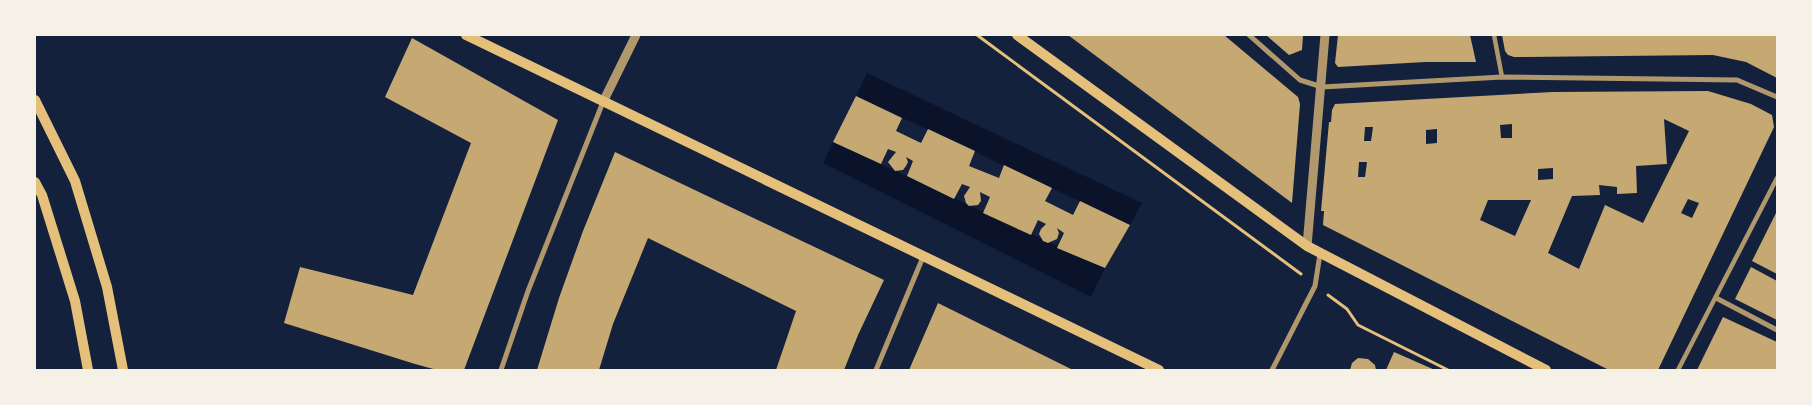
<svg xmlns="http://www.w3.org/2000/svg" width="1812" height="405" viewBox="0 0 1812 405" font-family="'PT Sans Narrow',sans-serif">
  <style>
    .water { fill: #0b132b }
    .building { fill: #c6a872; fill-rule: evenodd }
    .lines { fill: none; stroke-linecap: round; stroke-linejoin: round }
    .path { stroke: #e5c07b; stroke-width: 3 }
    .pedestrian { stroke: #b1986c; stroke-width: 4.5 }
    .minor { stroke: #b1986c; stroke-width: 5 }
    .tertiary { stroke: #b1986c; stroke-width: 9 }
    .secondary { stroke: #e5c07b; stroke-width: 10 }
  </style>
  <rect width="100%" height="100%" fill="#14213d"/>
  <g class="water">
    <path d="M867 73 1142 203 1130 225 856 96Z"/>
    <path d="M833 142 1105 268 1091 297 823 163Z"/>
  </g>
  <g class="building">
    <path d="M1068 35H1224L1298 97 1300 104 1292 203Z"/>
    <path d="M1266 35H1303L1302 50 1289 55Z"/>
    <path d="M1338 35H1470L1476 62H1425L1338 67 1335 63Z"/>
    <path d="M1502 35H1777V78L1746 62 1713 55 1514 57 1508 55 1505 51Z"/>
    <path d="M412 38 558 120 464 370H437L415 364 284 323 300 267 413 295 471 143 385 97Z"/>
    <path d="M1708 91 1751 104 1772 115 1774 127 1658 370H1609L1323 225 1324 211H1321L1329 122H1331L1332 110 1335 104 1553 92ZM1664 119 1689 131 1643 223 1605 205 1579 269 1548 253 1572 196 1600 195 1599 185 1617 187V194L1637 193 1636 166 1667 164ZM1512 124V138H1501L1500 125ZM1365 127H1373L1371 141H1364ZM1437 129V143L1426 144V130ZM1359 162H1367L1365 177H1358ZM1553 168V179L1538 180V169ZM1688 199 1699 203 1692 218 1681 213ZM1488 200H1531L1515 236 1480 220Z"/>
    <path d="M856 96 902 118 896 131 921 143 928 129 975 151 969 166 999 178 1004 165 1052 188 1045 201 1073 215 1080 201 1130 225 1105 268 1057 248 1064 233 1057 228 1059 233 1057 239 1048 243 1043 241 1039 234 1041 229 1046 224 1038 220 1031 235 983 213 990 197 980 192 981 201 978 205 969 206 966 203 964 196 970 187 962 184 954 199 907 176 913 161 906 157 908 162 906 166 903 170 895 171 888 162 896 152 888 149 881 164 833 142Z"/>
    <path d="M615 152 884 280 858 335 844 370H776L796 311 648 238 613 324 599 370H537L559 298 583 231Z"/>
    <path d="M1777 211V274L1752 261Z"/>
    <path d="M1751 267 1777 281V320L1735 299Z"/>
    <path d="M938 303 1073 370H909Z"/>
    <path d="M1723 317 1777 342V370H1697Z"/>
    <path d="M1394 352 1435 370H1386Z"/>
    <path d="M1358 358 1368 359 1375 365 1376 370H1350L1352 363Z"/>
  </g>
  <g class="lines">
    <g class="path">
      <path d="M977 35 1301 274"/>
      <path d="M1328 295 1347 309 1358 325 1448 370"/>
    </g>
    <g class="pedestrian">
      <path d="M1494 35 1502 77"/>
      <path d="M1678 370 1777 178"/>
    </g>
    <g class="minor">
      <path d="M1249 35 1300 80 1322 87 1502 77 1737 80 1777 97"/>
      <path d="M1716 298 1777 330"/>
      <path d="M501 370 528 291 603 102"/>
      <path d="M876 370 923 257"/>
      <path d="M1272 370 1315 286 1320 254"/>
    </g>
    <g class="tertiary">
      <path d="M603 102 636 35"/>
      <path d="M1307 246 1325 35"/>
    </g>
    <g class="secondary">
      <path d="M466 35 1159 370"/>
      <path d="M1017 35 1307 246 1546 370"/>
      <path d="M35 100 75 181 107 287 123 370"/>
      <path d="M35 182 42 195 75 301 88 370"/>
    </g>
  </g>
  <rect width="1812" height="405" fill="none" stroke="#f6f1e7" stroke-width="72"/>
</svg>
